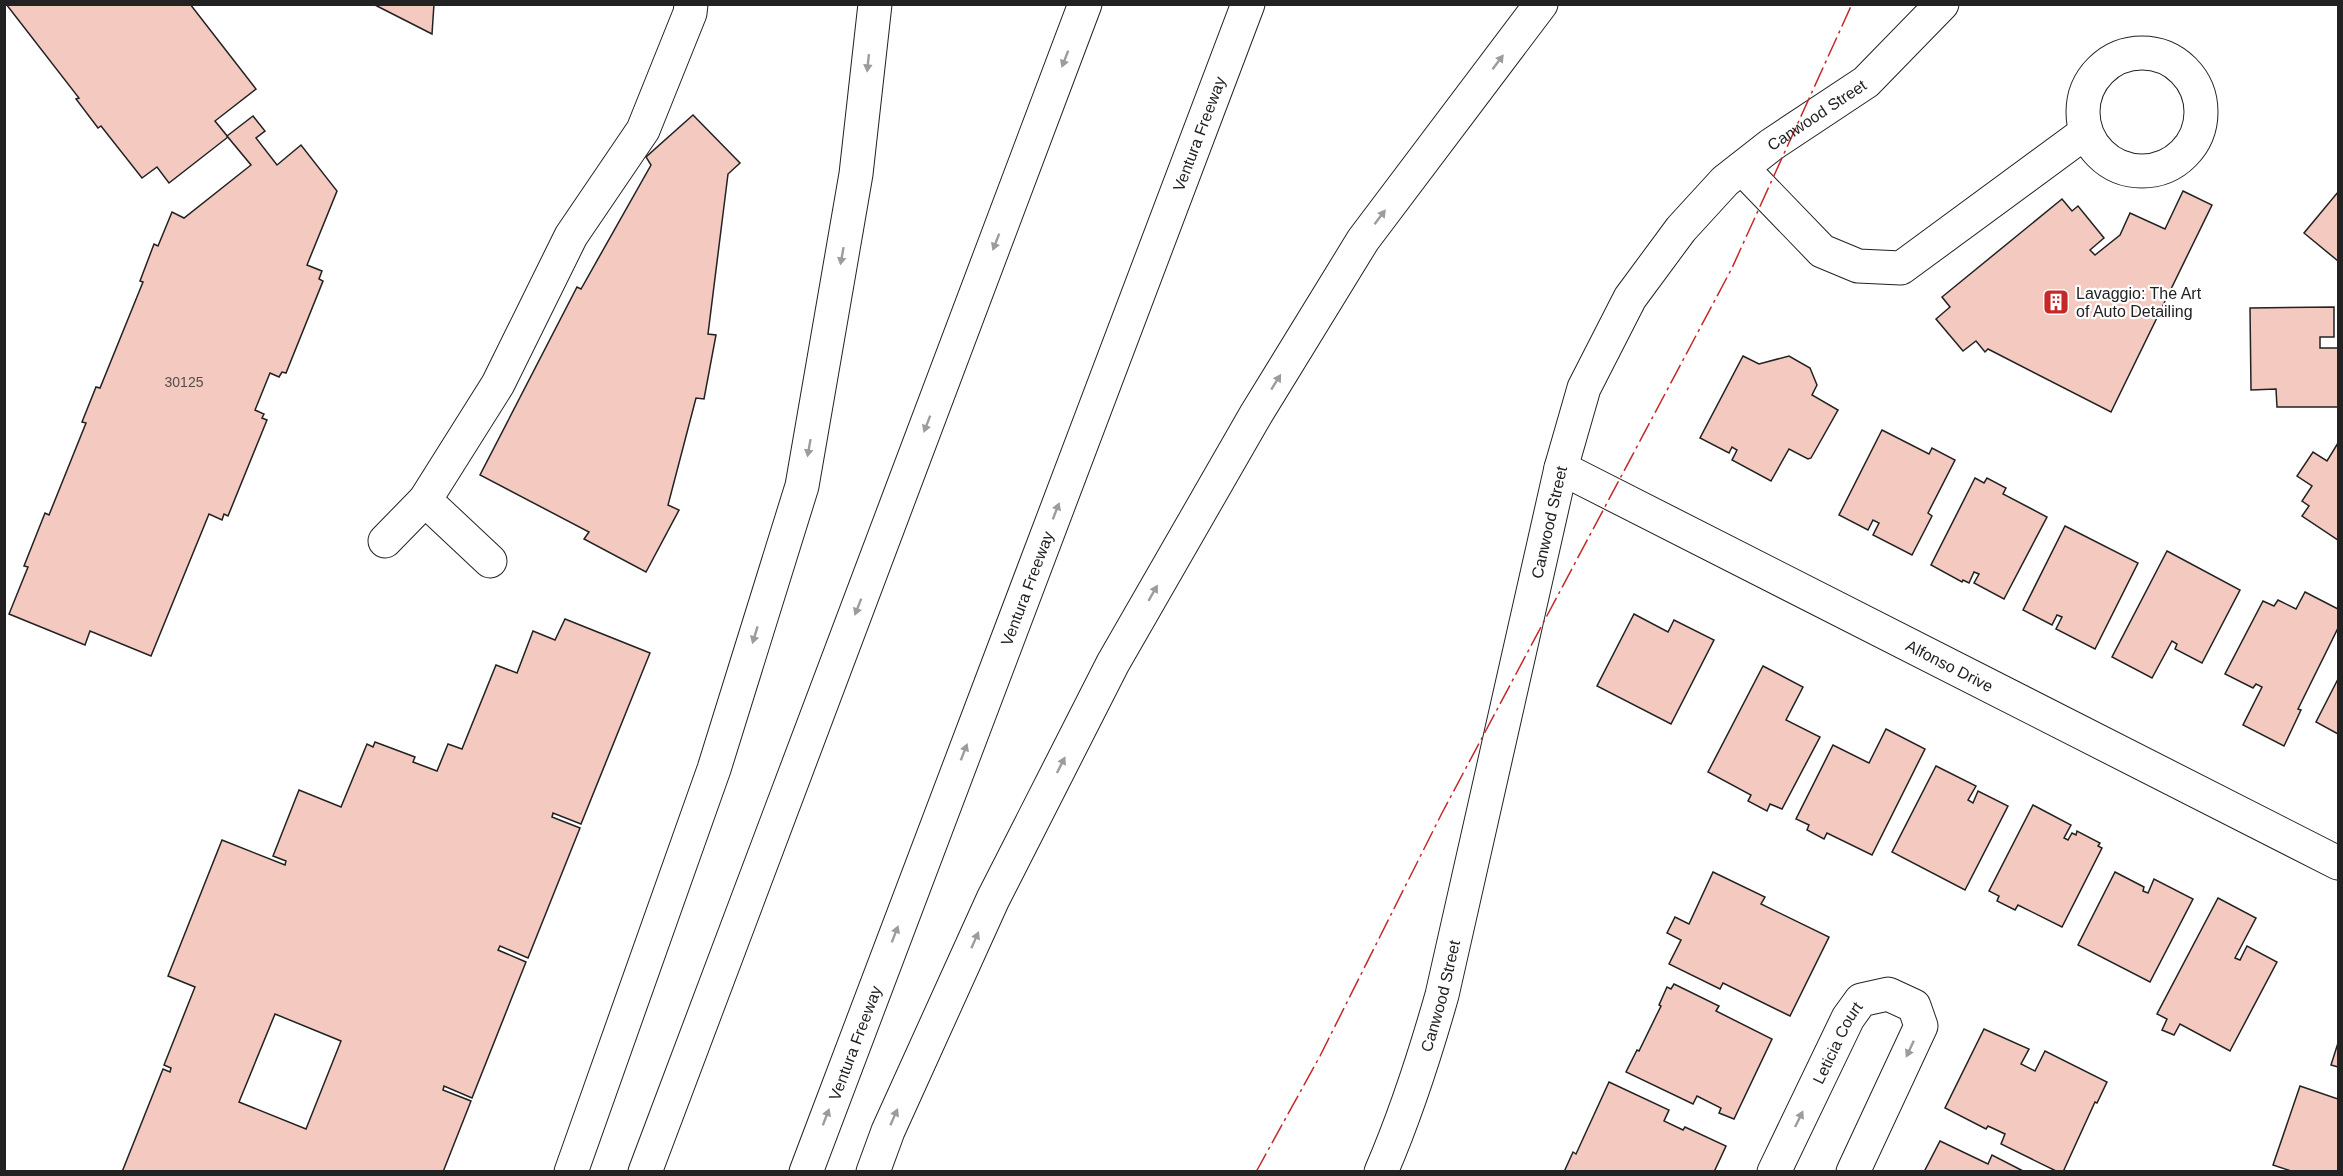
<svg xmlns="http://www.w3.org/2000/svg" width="2343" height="1176" viewBox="0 0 2343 1176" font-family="Arial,sans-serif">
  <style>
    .building { fill: #f3c9c0; stroke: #222; stroke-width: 1.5; fill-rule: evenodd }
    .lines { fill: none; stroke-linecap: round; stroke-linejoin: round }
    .minor-casing { stroke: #222; stroke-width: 35 }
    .highway-casing { stroke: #222; stroke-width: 35 }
    .minor { stroke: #fff; stroke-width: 33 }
    .highway { stroke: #fff; stroke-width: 33 }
    .power { stroke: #c62828; stroke-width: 1.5; stroke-dasharray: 21 4.5 3 4.5; stroke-linecap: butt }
    .oneway { fill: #9c9c9c }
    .labels { text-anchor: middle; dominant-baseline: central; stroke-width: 4.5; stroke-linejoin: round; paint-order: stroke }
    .number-label { font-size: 14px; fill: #564c4a }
    .street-label { font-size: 16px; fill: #222; stroke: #fff }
    .poi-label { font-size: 16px; fill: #222; stroke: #fff; text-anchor: start }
  </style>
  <rect width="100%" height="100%" fill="#fff"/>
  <g class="building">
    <path d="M6 4H190L256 89 215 121 228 137 169 183 157 167 142 178 101 126 98 128 76 99 79 98Z"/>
    <path d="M373 4H434L432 34Z"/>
    <path d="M693 115 740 163 728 174 708 334 716 335 704 399 696 398 668 505 679 510 646 572 584 539 589 532 480 475 577 287 581 289 651 165 646 157Z"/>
    <path d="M253 116 265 131 256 138 277 165 301 145 337 191 307 265 322 271 319 279 323 281 286 373 282 372 279 377 270 373 255 410 264 414 262 418 267 420 228 516 224 514 222 520 209 514 151 656 90 631 85 645 9 614 28 567 24 566 45 513 49 515 86 423 82 422 96 387 100 388 143 282 140 281 154 244 158 246 172 212 184 218 251 165 227 136Z"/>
    <path d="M2183 191 2212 205 2111 412 1988 349 1985 352 1976 341 1963 351 1936 319 1950 307 1942 297 2062 199 2072 211 2078 206 2104 238 2090 250 2095 255 2120 235 2130 213 2165 229Z"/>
    <path d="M2338 192V261L2304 233Z"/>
    <path d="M2334 307V337H2320V348H2338V407H2277L2276 389 2251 390 2250 308Z"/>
    <path d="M1743 356 1759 364 1789 356 1810 368 1817 385 1812 395 1838 410 1811 458 1808 459 1789 449 1771 481 1732 460 1737 450 1732 447 1729 453 1700 438Z"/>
    <path d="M1882 430 1929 454 1932 448 1955 460 1928 513 1932 516 1912 555 1873 535 1879 523 1873 520 1868 530 1839 515Z"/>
    <path d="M2338 443V540L2302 516 2309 506 2302 501 2312 486 2297 476 2313 452 2327 461Z"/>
    <path d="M1975 478 1984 483 1987 478 2006 488 2003 494 2047 517 2004 599 1974 583 1979 574 1974 572 1969 583 1963 580 1962 582 1931 565Z"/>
    <path d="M2065 526 2138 563 2095 649 2056 629 2062 617 2057 615 2052 625 2023 610Z"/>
    <path d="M2167 551 2240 590 2202 663 2175 649 2177 644 2172 641 2152 678 2112 657Z"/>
    <path d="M2305 592 2338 609V628L2298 709 2301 710 2284 746 2243 725 2262 687 2256 684 2253 688 2225 674 2263 601 2274 606 2278 600 2296 609Z"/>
    <path d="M1634 614 1668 632 1674 620 1714 640 1671 724 1597 686Z"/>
    <path d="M565 619 650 653 581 824 553 813 552 817 580 828 528 958 500 946 498 950 526 962 472 1098 444 1086 443 1090 471 1101 443 1172H122L163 1069 170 1072 171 1068 164 1065 195 987 168 976 222 840 285 865 286 861 273 856 299 790 341 807 367 744 373 747 375 742 415 757 413 762 437 771 448 744 462 749 496 665 517 673 533 631 555 640ZM275 1014 341 1041 306 1129 239 1102Z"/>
    <path d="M1763 666 1803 687 1786 720 1820 737 1782 809 1770 804 1767 811 1748 801 1751 795 1708 772Z"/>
    <path d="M2338 679V734L2316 722Z"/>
    <path d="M1886 729 1925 749 1872 855 1827 833 1824 839 1807 830 1809 825 1796 819 1833 745 1869 763Z"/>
    <path d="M1936 766 1976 786 1968 800 1973 803 1978 791 2008 806 1965 890 1892 852Z"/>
    <path d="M2033 805 2071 825 2064 838 2068 840 2072 833 2076 835 2077 831 2100 843 2098 846 2102 848 2062 927 2018 905 2015 910 1997 901 1999 896 1989 891Z"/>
    <path d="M1713 872 1765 897 1761 904 1829 937 1790 1016 1723 983 1720 989 1669 964 1681 940 1667 933 1675 917 1689 924Z"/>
    <path d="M2115 872 2144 887 2143 891 2148 893 2154 879 2193 899 2150 982 2078 945Z"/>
    <path d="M2218 898 2256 918 2235 958 2240 960 2247 946 2277 962 2230 1051 2180 1024 2174 1035 2162 1030 2167 1019 2157 1014Z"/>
    <path d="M1674 984 1719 1006 1716 1011 1772 1039 1734 1119 1719 1113 1721 1108 1697 1096 1693 1104 1626 1072 1637 1050 1639 1051 1661 1006 1659 1005 1667 987 1671 989Z"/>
    <path d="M1984 1029 2029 1049 2021 1064 2035 1071 2045 1051 2107 1082 2097 1103 2095 1102 2063 1172H2058L2001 1144 2005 1134 1988 1126 1986 1129 1945 1108Z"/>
    <path d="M2338 1043V1067L2331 1065Z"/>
    <path d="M1609 1082 1669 1110 1664 1121 1683 1130 1685 1127 1726 1146 1714 1172H1564L1573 1152 1576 1154Z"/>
    <path d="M2300 1086 2338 1099V1172H2294L2273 1165Z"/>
    <path d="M1940 1141 1988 1164 1992 1155 2025 1172H1924Z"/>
  </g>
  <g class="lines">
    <defs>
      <g id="minor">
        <circle cx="2142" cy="112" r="59"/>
        <path d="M1742 168 1822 251 1858 266 1901 268 2086 132"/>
        <path id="s1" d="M1561 468 2338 863"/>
        <path d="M425 500 490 561"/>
        <path d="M385 541 425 500 498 384 571 236 643 130 690 13 691 4"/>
        <path id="s2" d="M1381 1172C1406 1114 1425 1055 1442 995L1561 468 1584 388 1630 298 1681 229 1725 181 1771 145 1866 82 1942 4"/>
        <path id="s3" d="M1774 1172 1848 1018 1861 1000 1888 994 1914 1006 1921 1026 1853 1172"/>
      </g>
      <g id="highway">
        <path d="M571 1172 714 769 802 486 856 174 875 4"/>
        <path d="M645 1172 1085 4"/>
        <path id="s4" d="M806 1172 1248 4"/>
        <path d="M873 1172 888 1131 993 899 1113 663 1255 416 1363 240 1541 4"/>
      </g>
    </defs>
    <use href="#minor" class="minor-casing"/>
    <use href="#highway" class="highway-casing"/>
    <use href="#minor" class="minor"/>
    <use href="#highway" class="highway"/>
    <path class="power" d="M1256 1172 1320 1056 1442 813 1732 268 1852 4"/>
  </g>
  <defs><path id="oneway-solid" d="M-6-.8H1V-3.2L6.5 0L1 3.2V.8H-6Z" transform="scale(1.5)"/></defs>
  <g class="oneway">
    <use href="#oneway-solid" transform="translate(1065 59) rotate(111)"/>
    <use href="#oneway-solid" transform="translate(1498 62) rotate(-53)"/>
    <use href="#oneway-solid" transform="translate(868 63) rotate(96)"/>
    <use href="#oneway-solid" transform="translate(1380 217) rotate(-53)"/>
    <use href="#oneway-solid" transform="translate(996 242) rotate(111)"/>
    <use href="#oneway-solid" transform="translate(842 256) rotate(100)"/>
    <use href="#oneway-solid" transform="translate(1276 382) rotate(-58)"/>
    <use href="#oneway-solid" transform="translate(927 424) rotate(111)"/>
    <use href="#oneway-solid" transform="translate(809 448) rotate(100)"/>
    <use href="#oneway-solid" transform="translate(1056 511) rotate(-69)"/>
    <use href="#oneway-solid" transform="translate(1153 593) rotate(-60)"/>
    <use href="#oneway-solid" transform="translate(858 607) rotate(111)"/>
    <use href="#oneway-solid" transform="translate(755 635) rotate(107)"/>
    <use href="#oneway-solid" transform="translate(964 752) rotate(-69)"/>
    <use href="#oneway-solid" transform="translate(1061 765) rotate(-63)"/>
    <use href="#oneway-solid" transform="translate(895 934) rotate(-69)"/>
    <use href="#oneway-solid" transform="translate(975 940) rotate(-66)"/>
    <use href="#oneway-solid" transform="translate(1910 1049) rotate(115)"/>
    <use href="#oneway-solid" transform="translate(826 1117) rotate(-69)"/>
    <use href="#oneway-solid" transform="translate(894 1117) rotate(-66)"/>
    <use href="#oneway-solid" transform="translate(1799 1119) rotate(-64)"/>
  </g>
  <defs>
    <symbol id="building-square" viewBox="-11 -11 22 22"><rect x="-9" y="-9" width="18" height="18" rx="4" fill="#c62828" stroke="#fff"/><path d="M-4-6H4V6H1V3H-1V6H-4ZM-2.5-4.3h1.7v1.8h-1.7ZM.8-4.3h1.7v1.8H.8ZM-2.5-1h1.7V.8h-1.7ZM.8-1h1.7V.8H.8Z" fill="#fff"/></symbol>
  </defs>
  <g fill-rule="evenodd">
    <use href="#building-square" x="2041" y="287" width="30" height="30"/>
  </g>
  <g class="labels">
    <g class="number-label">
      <text x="184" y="382">30125</text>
    </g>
    <g class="street-label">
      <text stroke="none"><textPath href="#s2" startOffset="1176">Canwood Street</textPath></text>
      <text stroke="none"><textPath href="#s4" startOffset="1110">Ventura Freeway</textPath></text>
      <text stroke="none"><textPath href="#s2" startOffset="672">Canwood Street</textPath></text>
      <text stroke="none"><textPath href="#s4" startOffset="624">Ventura Freeway</textPath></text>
      <text stroke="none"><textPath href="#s1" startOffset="436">Alfonso Drive</textPath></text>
      <text stroke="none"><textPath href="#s2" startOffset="186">Canwood Street</textPath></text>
      <text stroke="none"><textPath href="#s4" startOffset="138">Ventura Freeway</textPath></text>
      <text stroke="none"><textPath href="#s3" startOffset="144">Leticia Court</textPath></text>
    </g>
    <g class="poi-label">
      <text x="2076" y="293">Lavaggio: The Art<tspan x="2076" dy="18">of Auto Detailing</tspan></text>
    </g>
  </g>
  <rect width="2343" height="1176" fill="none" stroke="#222222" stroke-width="12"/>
</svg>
